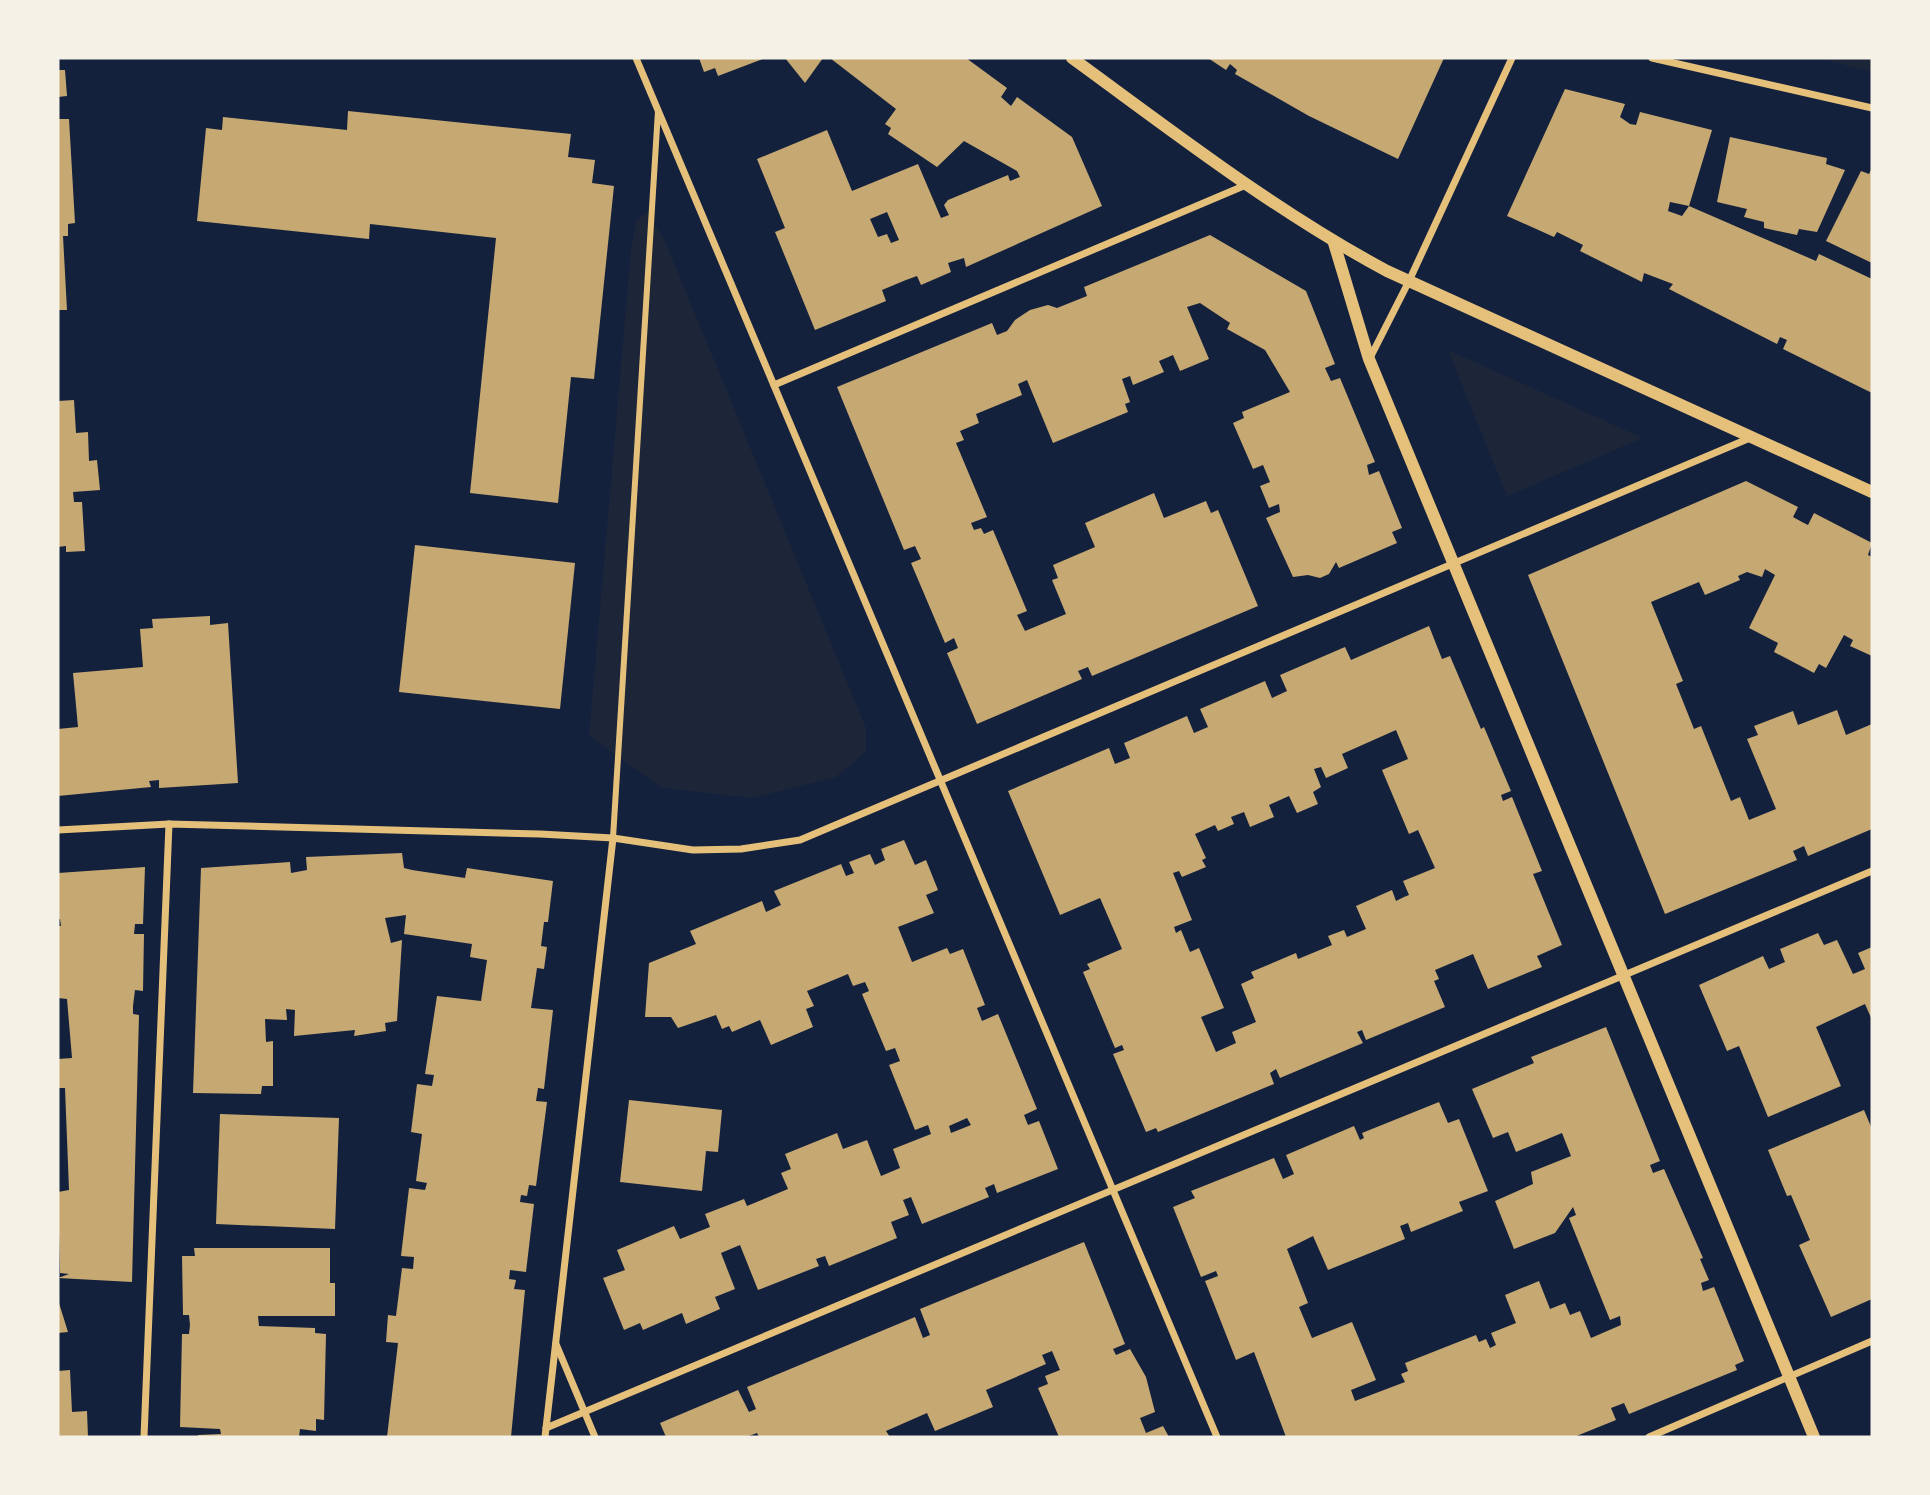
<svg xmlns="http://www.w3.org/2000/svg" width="1930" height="1495" viewBox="0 0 1930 1495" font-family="'Source Sans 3',sans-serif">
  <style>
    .green { fill: #1d2539 }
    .building { fill: #c6a872; fill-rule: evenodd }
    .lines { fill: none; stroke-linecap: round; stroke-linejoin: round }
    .pedestrian { stroke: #e5c07b; stroke-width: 6 }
    .minor { stroke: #e5c07b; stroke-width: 7 }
    .tertiary { stroke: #e5c07b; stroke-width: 12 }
  </style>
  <rect width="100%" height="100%" fill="#14213d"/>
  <g class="green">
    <path d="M1818 58H1872V72Z"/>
    <path d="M647 212 664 239 866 728V752L836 777 752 798 662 788 589 736 631 250 636 221Z"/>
    <path d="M1448 350 1643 438 1507 496Z"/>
  </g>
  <g class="building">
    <path d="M699 58H765L718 76 715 68 704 72Z"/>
    <path d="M785 58H823L805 83Z"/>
    <path d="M830 58H966L1007 88 1001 97 1011 106 1017 97 1072 137 1102 206 966 267 964 258 948 263 951 272 921 285 917 276 906 280 882 290 886 301 815 330 775 232 785 228 757 159 827 130 852 191 918 164 941 218 949 215 944 205 948 200 1008 175 1010 181 1020 177 1017 171 964 141 937 167 888 134 891 128 885 124 896 109ZM887 212 899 240 891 243 887 234 878 237 870 219Z"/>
    <path d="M1208 58H1444L1398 159 1309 116 1235 74 1237 70 1230 64 1226 70Z"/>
    <path d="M58 70H65L67 96 58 97Z"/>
    <path d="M1565 89 1625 104 1620 117 1630 124 1636 125 1640 112 1712 130 1689 206 1670 202 1668 211 1682 216 1689 206 1816 261 1819 254 1872 279V393L1783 349 1787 340 1780 337 1777 344 1669 289 1673 284 1644 273 1642 282 1580 251 1583 245 1557 232 1554 237 1507 216Z"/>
    <path d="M348 111 571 134 568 157 595 160 592 183 614 186 594 379 571 377 558 503 470 493 496 238 370 224 369 239 197 221 206 128 222 130 223 117 347 130Z"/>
    <path d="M58 119H69L75 223 68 224V236H63L67 310H58Z"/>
    <path d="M1730 137 1827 158 1826 164 1845 170 1817 232 1799 229 1797 235 1764 228V222L1744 217 1747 209 1717 202Z"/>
    <path d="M1872 168V263L1826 241 1861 171 1869 174Z"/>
    <path d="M1210 235 1306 291 1335 364 1325 368 1331 381 1340 378 1375 462 1367 465 1369 475 1379 471 1402 528 1392 532 1397 543 1339 568 1336 562 1329 574 1320 578 1308 575 1293 577 1266 518 1280 512 1279 504 1269 508 1260 486 1270 482 1263 465 1253 469 1233 423 1244 418 1242 412 1290 392 1265 350 1227 329 1230 323 1200 303 1187 307 1209 359 1180 371 1173 355 1159 361 1164 372 1133 385 1130 376 1122 379 1130 402 1125 404 1128 412 1053 443 1027 380 1018 384 1022 395 976 414 979 423 960 431 964 440 956 443 987 517 971 523 974 530 981 528 984 534 993 530 1027 611 1017 615 1025 631 1066 614 1052 580 1058 578 1053 565 1095 547 1085 523 1154 493 1164 518 1206 501 1211 513 1218 510 1258 606 1092 676 1088 667 1078 671 1082 679 977 724 947 653 958 648 954 638 945 643 911 563 921 559 915 546 904 550 837 387 992 323 997 335 1007 331 1015 320 1030 310 1048 305 1057 308 1087 296 1084 287Z"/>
    <path d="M74 400 76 433 88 432 89 461 97 460 100 490 73 492 74 502H82L85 551 66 552V546L58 547V401Z"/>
    <path d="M1746 481 1798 507 1793 517 1802 522 1808 525 1814 513 1872 543 1868 555 1872 557V656L1850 646 1853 640 1844 635 1826 668 1819 664 1814 673 1774 652 1778 643 1749 628 1775 575 1765 569 1762 577 1747 572 1738 576 1740 580 1705 595 1699 582 1651 602 1683 681 1676 684 1694 729 1701 726 1731 801 1740 797 1749 820 1776 809 1747 739 1758 735 1754 726 1793 711 1798 725 1837 710 1846 735 1872 724V829L1808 856 1804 846 1793 851 1797 860 1665 914 1528 575Z"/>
    <path d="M415 545 575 563 560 709 399 692Z"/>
    <path d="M210 616V625L228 623 238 783 159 788V780L149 781 151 787 58 796V729L78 727 73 673 143 667 140 629 153 628 152 619Z"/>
    <path d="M1429 626 1442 659 1450 656 1481 729 1484 727 1511 791 1501 795 1503 801 1512 797 1542 871 1533 874 1562 945 1537 956 1542 967 1488 989 1473 954 1435 970 1439 979 1434 981 1445 1007 1366 1040 1362 1030 1357 1032 1363 1043 1280 1078 1276 1069 1270 1073 1274 1084 1158 1132 1156 1128 1146 1132 1113 1054 1124 1050 1122 1045 1115 1048 1083 972 1090 969 1087 964 1122 949 1100 898 1060 915 1008 791 1109 748 1115 764 1130 758 1124 743 1187 716 1194 733 1208 727 1200 709 1265 681 1272 698 1287 691 1280 675 1345 647 1351 660ZM1396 730 1408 759 1382 770 1409 834 1418 830 1435 868 1403 881 1409 895 1404 897 1396 901 1392 890 1356 906 1366 929 1347 937 1344 930 1328 936 1332 945 1298 959 1296 953 1251 972 1254 978 1241 984 1256 1022 1232 1032 1236 1043 1216 1052 1201 1017 1224 1008 1199 948 1190 952 1181 930 1176 933 1174 927 1192 920 1173 873 1179 871 1182 877 1206 867 1202 860 1206 858 1195 834 1215 825 1218 831 1234 824 1231 817 1244 812 1250 827 1274 817 1269 805 1289 796 1297 813 1318 804 1313 792 1321 787 1314 769 1321 767 1326 778 1348 768 1342 754Z"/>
    <path d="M904 840 915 865 926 860 938 890 926 895 934 913 898 927 912 962 947 948 950 954 963 949 985 1005 977 1008 982 1021 998 1014 1037 1109 1024 1115 1028 1125 1039 1121 1058 1169 997 1193 994 1184 985 1188 989 1197 922 1224 911 1197 903 1200 909 1215 891 1222 897 1238 829 1266 825 1256 816 1259 819 1266 758 1290 740 1245 721 1253 735 1289 715 1297 720 1309 686 1324 682 1313 643 1330 640 1323 624 1330 603 1278 625 1270 617 1250 674 1226 680 1239 710 1227 705 1214 744 1199 747 1206 788 1189 781 1173 791 1169 785 1154 837 1133 843 1149 867 1140 881 1176 900 1168 893 1149 931 1134 928 1125 915 1130 889 1065 900 1061 895 1048 886 1051 862 994 869 991 865 982 853 986 848 974 807 991 814 1006 806 1009 813 1027 771 1045 760 1020 732 1032 729 1026 722 1029 716 1015 678 1028 671 1017H645L649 963 696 944 690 931 762 901 766 912 781 905 774 891 841 864 846 876 854 873 849 862 870 854 875 865 885 860 881 849ZM967 1118 971 1125 951 1133 949 1126Z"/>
    <path d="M402 853 404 868 412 870 465 878 467 868 553 881 548 922H544L541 946 547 947 544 969 537 968 531 1008 553 1010 544 1089 538 1088 536 1101 547 1102 536 1186 529 1185 527 1196 521 1195 520 1202 534 1204 526 1272 510 1270 509 1279 516 1280 514 1289 525 1290 511 1437H387L398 1343 386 1342 388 1315 396 1316 402 1268 413 1269 414 1257 401 1256 409 1188 425 1190 427 1183 416 1181 422 1134 411 1132 417 1084 432 1086 434 1075 425 1074 437 996 481 1001 487 960 470 957 472 944 404 934 406 915 385 918 391 943 402 940 397 1021 385 1023 386 1031 354 1036 355 1030 294 1036 295 1010 286 1009 287 1020 265 1019 266 1042 273 1041V1086H262L261 1094 193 1093 201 868 290 862 291 873 307 870 306 857Z"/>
    <path d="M145 867 143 924H135L134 934H144L143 991 135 990 133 1006V1014L139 1015 132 1282 58 1278 69 1274 60 1273 58 1192 69 1190 65 1088H58V1059L72 1058 67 999 58 998V926H61L60 919H58V873Z"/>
    <path d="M1818 933 1824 945 1837 940 1853 974 1865 969 1858 953 1872 947V1020L1865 1004 1816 1027 1841 1086 1768 1117 1739 1046 1727 1051 1699 985 1763 956 1769 969 1785 962 1780 949Z"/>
    <path d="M1606 1027 1660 1161 1650 1165 1653 1173 1664 1169 1703 1258 1700 1259 1709 1280 1701 1283 1703 1291 1714 1287 1744 1361 1735 1365 1737 1370 1629 1414 1624 1403 1611 1408 1616 1420 1574 1437H1286L1254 1352 1236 1360 1205 1281 1218 1276 1216 1271 1201 1277 1173 1207 1195 1198 1191 1191 1274 1158 1283 1179 1294 1174 1286 1155 1354 1126 1360 1140 1364 1138 1362 1133 1439 1102 1448 1123 1459 1119 1488 1191 1459 1202 1463 1211 1411 1232 1408 1223 1400 1226 1405 1239 1328 1270 1313 1236 1287 1249 1308 1303 1299 1307 1312 1338 1352 1322 1376 1380 1351 1390 1355 1401 1405 1382 1401 1374 1408 1371 1405 1363 1476 1335 1479 1342 1486 1339 1490 1348 1496 1345 1491 1333 1516 1323 1505 1295 1539 1281 1550 1309 1565 1303 1570 1315 1580 1311 1591 1338 1621 1325 1620 1316 1610 1320 1569 1218 1576 1215 1573 1207 1555 1233 1514 1249 1495 1201 1533 1184 1531 1172 1571 1156 1562 1133 1516 1152 1508 1132 1493 1138 1472 1089 1534 1063 1531 1057Z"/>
    <path d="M629 1100 722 1110 718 1152 706 1151 702 1191 620 1182Z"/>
    <path d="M1864 1110 1872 1129V1299L1831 1317 1799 1245 1810 1240 1791 1195 1787 1196 1768 1150Z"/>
    <path d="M220 1114 339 1118 335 1229 216 1224Z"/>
    <path d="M1084 1242 1125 1344 1113 1349 1116 1355 1130 1349 1146 1377 1155 1412 1140 1418 1146 1433 1163 1426 1169 1437H1059L1038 1388 1048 1384 1045 1376 1060 1370 1052 1351 1042 1355 1046 1364 986 1390 993 1407 935 1431 927 1413 886 1431 890 1437H759L757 1433 746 1437H666L660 1423 738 1390 749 1412 756 1409 747 1387 915 1317 923 1338 930 1335 920 1309Z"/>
    <path d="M194 1248H330V1283H335V1316H258L259 1326 315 1328V1333L326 1334 324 1420 316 1419V1431L300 1429 299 1437H198V1435L221 1434 220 1429 180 1427 182 1334H189L190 1325 189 1315H183L182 1256H195Z"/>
    <path d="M58 1300 68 1332 58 1333Z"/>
    <path d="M70 1370 72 1412 87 1411 88 1437H58V1371Z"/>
  </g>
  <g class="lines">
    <path class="pedestrian" d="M613 838 658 111"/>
    <g class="minor">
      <path d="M636 58 1217 1437"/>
      <path d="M1652 58 1872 108"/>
      <path d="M1370 358 1409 281 1512 58"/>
      <path d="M774 385 1246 185"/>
      <path d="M58 830 169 824 540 834 613 838 693 850 741 849 800 840 1750 438"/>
      <path d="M556 1344 595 1437"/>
      <path d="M546 1428 1872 871"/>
      <path d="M144 1437 169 824"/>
      <path d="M545 1437 613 838"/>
      <path d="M1649 1437 1872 1341"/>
    </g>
    <g class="tertiary">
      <path d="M1072 58C1175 133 1275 211 1387 271L1872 492"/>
      <path d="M1334 243 1369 359 1814 1437"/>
    </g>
  </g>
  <rect width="1930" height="1495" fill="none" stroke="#f6f1e7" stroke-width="119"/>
</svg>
